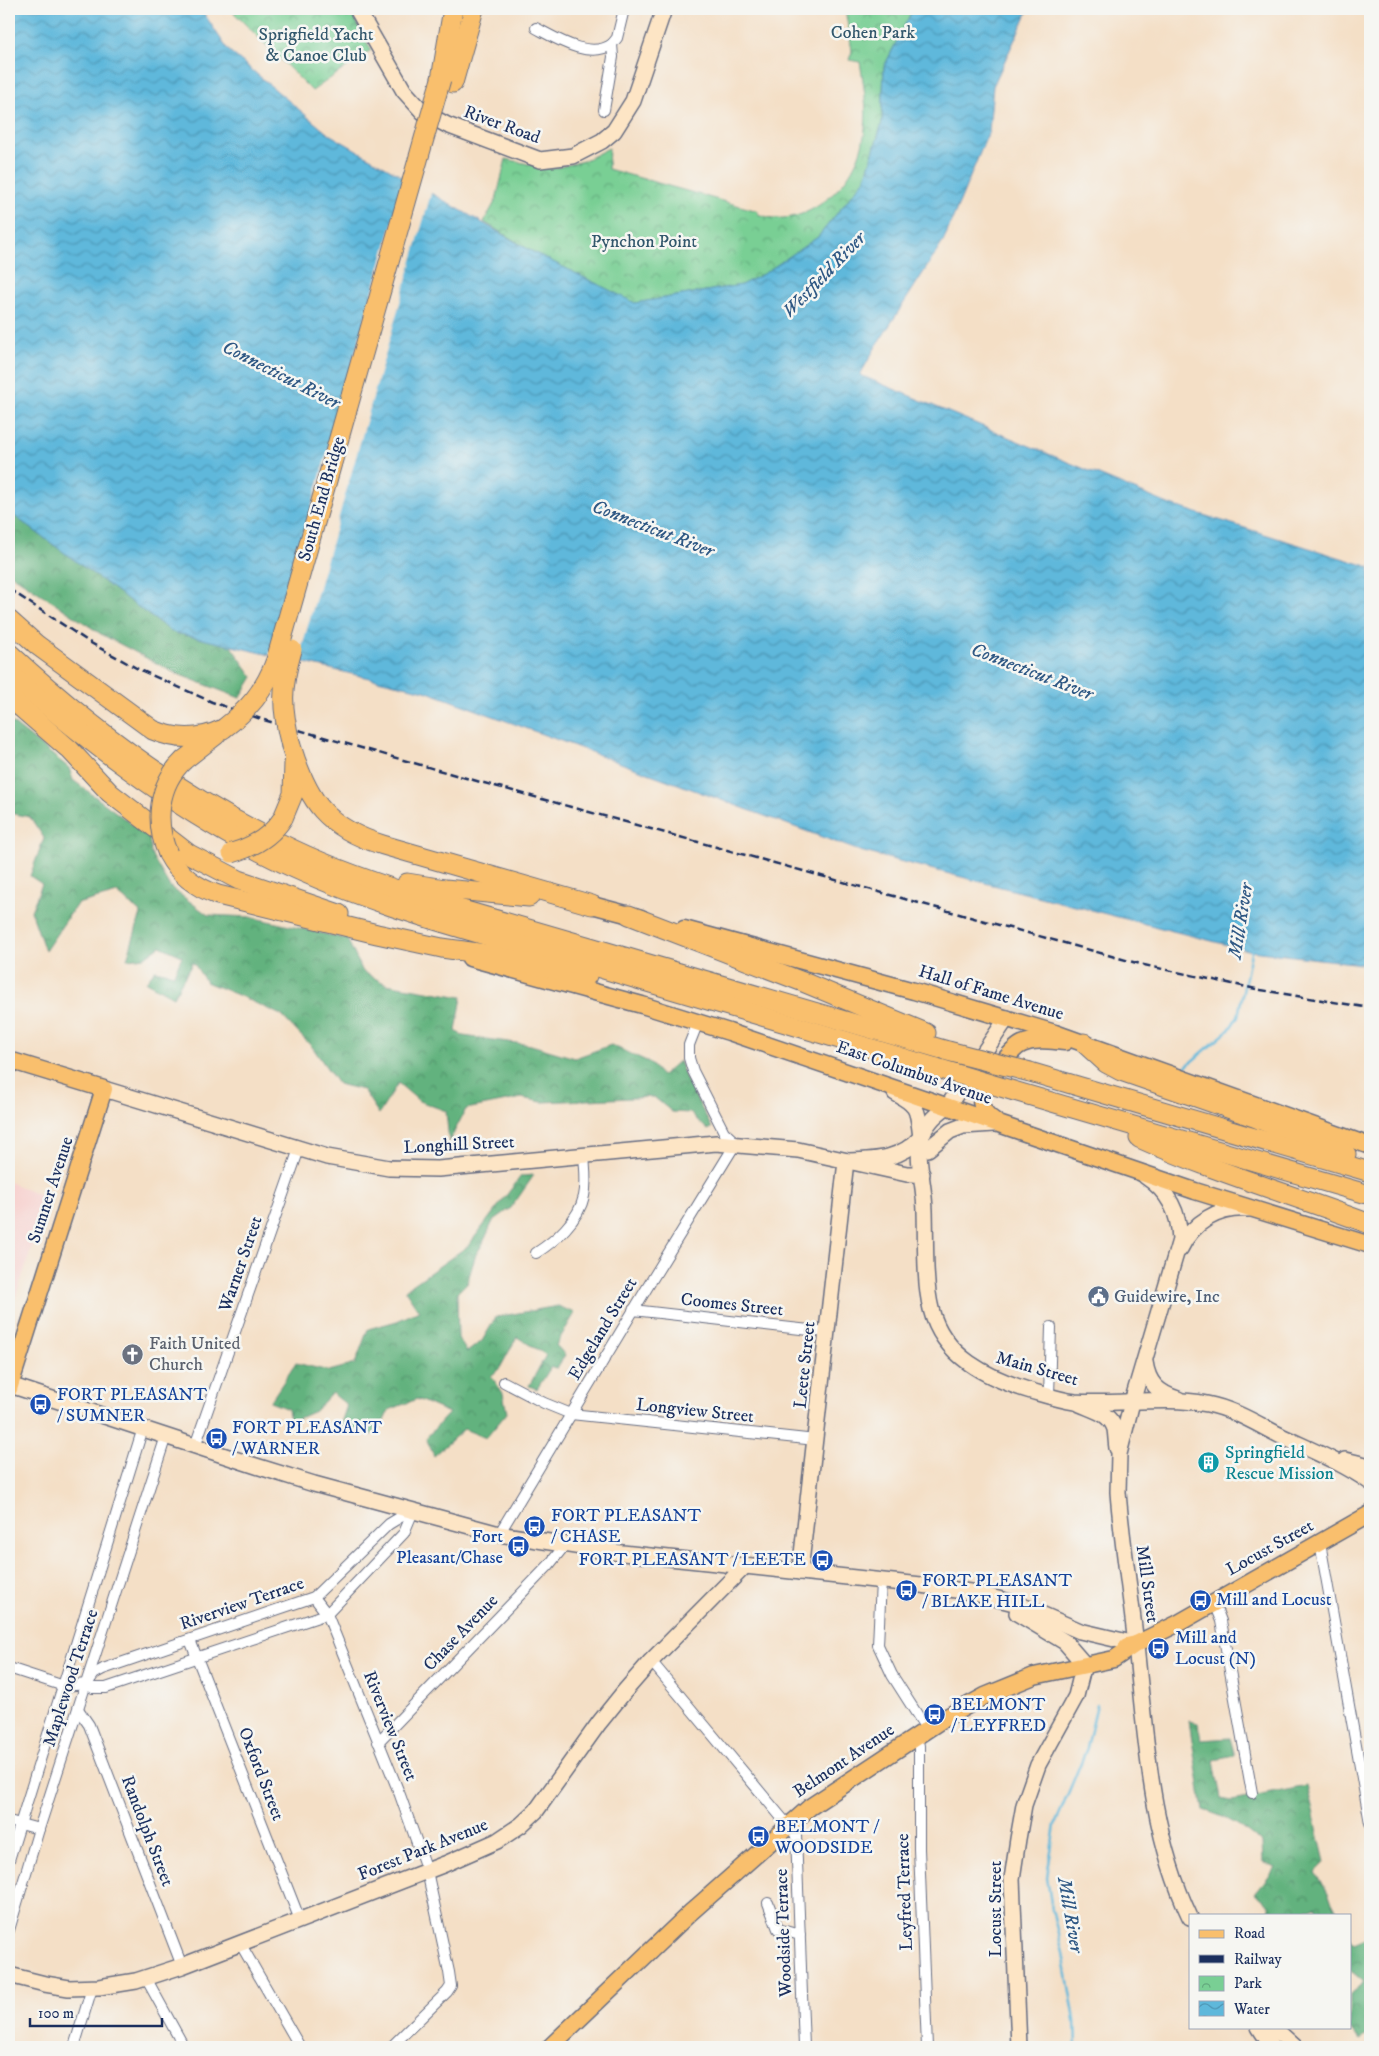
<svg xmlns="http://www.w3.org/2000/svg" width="1379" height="2056" viewBox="0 0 1379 2056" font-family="'IM FELL DW Pica',serif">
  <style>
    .built { fill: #f7d0ce }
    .forest { fill: url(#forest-crowns); stroke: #3e706e }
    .park { fill: url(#park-crowns); stroke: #4a7f79 }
    .water { fill: url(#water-waves); stroke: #3c749c }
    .pier { fill: #f4dfc6 }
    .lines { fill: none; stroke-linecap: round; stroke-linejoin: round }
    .stream { stroke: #5eb8db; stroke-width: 2.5 }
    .street-casing { stroke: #676d82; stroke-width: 12 }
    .secondary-casing { stroke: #676d82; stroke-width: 18 }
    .primary-casing { stroke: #676d82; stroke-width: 19 }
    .highway-casing { stroke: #676d82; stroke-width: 21 }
    .street { stroke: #fff; stroke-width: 10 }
    .secondary { stroke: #fde5c5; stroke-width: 15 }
    .primary { stroke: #f9bf6d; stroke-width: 16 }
    .highway { stroke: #f9bf6d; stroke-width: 19 }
    .rail { stroke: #1b2f5e; stroke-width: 2.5; stroke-dasharray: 8 4; stroke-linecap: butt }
    .highway-bridge-casing { stroke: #676d82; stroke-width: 21; stroke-linecap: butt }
    .highway-bridge { stroke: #f9bf6d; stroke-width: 19 }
    .labels { text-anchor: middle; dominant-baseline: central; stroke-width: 5; stroke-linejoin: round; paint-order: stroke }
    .park-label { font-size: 18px; fill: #32576c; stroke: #f6f6f2 }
    .street-label { font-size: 18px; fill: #1b2f5e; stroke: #f6f6f2 }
    .service-label { font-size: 18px; fill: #4e5e75; stroke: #f6f6f2; text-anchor: start }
    .worship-label { font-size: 18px; fill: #5b616d; stroke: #f6f6f2; text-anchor: start }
    .transit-label { font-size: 18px; fill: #164399; stroke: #f6f6f2; text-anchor: start }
    .culture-label { font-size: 18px; fill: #0d838f; stroke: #f6f6f2; text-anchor: start }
    .water-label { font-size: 19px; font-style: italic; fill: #2f5884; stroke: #f6f6f2 }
  </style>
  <defs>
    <pattern id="forest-crowns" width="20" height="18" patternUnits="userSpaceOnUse" patternTransform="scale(1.25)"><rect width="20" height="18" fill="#62b27e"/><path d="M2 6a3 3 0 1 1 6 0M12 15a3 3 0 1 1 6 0" fill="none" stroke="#50916a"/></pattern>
    <pattern id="park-crowns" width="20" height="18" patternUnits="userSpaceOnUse" patternTransform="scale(1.25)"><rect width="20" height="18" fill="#79cf94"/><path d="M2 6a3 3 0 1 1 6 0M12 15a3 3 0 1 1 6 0" fill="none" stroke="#62a87c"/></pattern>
    <pattern id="water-waves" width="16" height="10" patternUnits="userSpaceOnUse" patternTransform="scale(1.25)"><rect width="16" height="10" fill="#5eb8db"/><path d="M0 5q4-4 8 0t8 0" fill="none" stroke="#4d96b5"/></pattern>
  </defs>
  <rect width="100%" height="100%" fill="#f6f6f2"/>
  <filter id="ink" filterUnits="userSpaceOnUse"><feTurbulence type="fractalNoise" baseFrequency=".02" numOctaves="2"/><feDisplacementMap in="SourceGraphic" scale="10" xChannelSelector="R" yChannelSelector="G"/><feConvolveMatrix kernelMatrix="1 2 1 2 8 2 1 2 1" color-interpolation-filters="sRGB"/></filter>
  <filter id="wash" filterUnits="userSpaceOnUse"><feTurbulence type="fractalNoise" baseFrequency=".0096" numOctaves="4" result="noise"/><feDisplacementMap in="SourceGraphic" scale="20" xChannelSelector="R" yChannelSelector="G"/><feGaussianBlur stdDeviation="1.12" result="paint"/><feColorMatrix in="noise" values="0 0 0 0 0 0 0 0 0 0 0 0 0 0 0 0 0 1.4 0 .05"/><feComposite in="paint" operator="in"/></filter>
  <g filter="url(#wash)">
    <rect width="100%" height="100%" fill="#f4dfc6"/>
    <path class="built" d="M9 1182 48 1198 12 1308 9 1307Z"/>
    <g class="forest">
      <path d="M9 512 172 632 230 645 253 677 240 698 175 673 101 634 9 573Z"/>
      <path d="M9 720 69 768 73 780 149 837 151 854 170 887 208 915 250 917 347 939 363 972 386 984 462 997 456 1031 463 1036 531 1045 575 1058 611 1045 649 1062 662 1076 679 1061 687 1081 712 1128 708 1130 690 1113 672 1112 654 1097 542 1102 522 1098 466 1109 449 1142 446 1111 419 1101 398 1083 379 1114 363 1090 338 1084 313 1048 281 1015 238 995 206 982 193 962 173 997 146 982 155 970 174 974 182 956 160 946 145 957 127 959 141 913 117 893 77 904 45 951 31 911 42 884 30 876 44 838 30 817 9 813Z"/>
      <path d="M534 1175 511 1208 493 1221 482 1245 476 1254 467 1283 457 1293 458 1338 467 1352 482 1341 496 1317 558 1306 575 1313 556 1345 565 1355 557 1368 551 1367 537 1389 529 1386 546 1355 517 1337 500 1368 491 1376 503 1393 507 1413 486 1438 464 1429 434 1456 426 1438 449 1413 417 1399 389 1410 382 1425 372 1435 340 1426 347 1405 332 1393 315 1411 290 1422 288 1409 270 1402 296 1363 329 1371 355 1364 368 1329 397 1321 419 1311 405 1290 468 1246 521 1176Z"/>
      <path d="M1189 1721 1198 1723 1201 1740 1230 1738 1235 1756 1214 1760 1221 1799 1232 1801 1307 1786 1325 1862 1316 1871 1339 1915H1320L1315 1906 1291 1915H1271L1269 1905 1255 1894 1276 1868 1263 1862 1262 1843C1243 1827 1228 1817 1203 1810Z"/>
      <path d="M1350 1936 1354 1943 1370 1936V2034L1360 2041 1349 2027H1350V1994L1364 1982 1350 1970Z"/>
    </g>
    <g class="park">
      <path d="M235 9H349L371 50 312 91 232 11Z"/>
      <path d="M845 9H913L884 67 882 123 865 179 818 237 765 273 741 285 635 303 533 252 484 222 496 200 506 159 551 169 583 161 609 148 608 169 758 211V214C803 232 851 188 862 146 869 118 865 91 860 62L849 60 852 51Z"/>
    </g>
    <path class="water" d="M9 9H201L228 50 327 133 533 252 635 303 741 285 765 273 818 237 865 179 882 123 884 67 913 9H1029L993 86 989 131 943 242 875 348 860 375 1168 504 1370 567V965L1251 951 860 851 425 691 172 632 9 512Z"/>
    <path class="pier" d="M406 175 432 190 297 664 269 657Z"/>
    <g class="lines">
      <g class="stream">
        <path d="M1185 1067 1229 1030 1238 1016 1252 948"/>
        <path d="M1076 2047 1075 2020 1063 1953 1052 1910 1047 1877 1055 1825 1087 1748 1097 1704"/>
      </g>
    </g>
  </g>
  <g filter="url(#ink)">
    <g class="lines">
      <defs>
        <g id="street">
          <path d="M536 28C557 39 590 60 612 44"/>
          <path d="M604 110 613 57 612 44 617 38 624 9"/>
          <path d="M536 1253C555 1241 579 1220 584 1196 587 1183 585 1169 584 1156"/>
          <path d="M633 1310 827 1332"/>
          <path d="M504 1382 544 1403 571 1414 816 1440"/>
          <path d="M1049 1396 1051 1327"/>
          <path d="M195 1446 299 1149"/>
          <path d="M499 1534 650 1283 736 1143 724 1132 693 1071 689 1058V1045L698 1022"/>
          <path d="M1320 1543 1370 1823"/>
          <path d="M881 1581 878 1645 892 1675 927 1730"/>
          <path d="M314 1597 327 1614 400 1795 427 1871 449 1972 451 1986 447 1992 391 2047"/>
          <path d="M1214 1603 1221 1621 1252 1793"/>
          <path d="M190 1640 300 1920"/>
          <path d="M651 1661 796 1835 804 2047"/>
          <path d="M9 1668 64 1686 87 1684"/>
          <path d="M89 1681 94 1674 103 1669 314 1597 389 1524 414 1509"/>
          <path d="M87 1684 93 1688H106L327 1614 404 1533 414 1509"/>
          <path d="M78 1709 89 1725 182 1966"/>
          <path d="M917 1736 919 1746V1849L927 2047"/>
          <path d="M378 1742 549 1565 565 1545"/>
          <path d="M9 1821 39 1829"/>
          <path d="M9 1860 143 1428"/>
          <path d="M768 1903 778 1929 800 1935"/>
          <path d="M9 1930 39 1829 166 1436"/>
          <path d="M240 1943 300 2047"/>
          <path d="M146 1978 184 2047"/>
          <path d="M74 2047 92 1988"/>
        </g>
        <g id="secondary">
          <path d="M357 9 404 91 423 112 447 125 540 160 573 156 602 141 614 131 633 101 664 9"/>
          <path d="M1007 1018 948 1106C903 1135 924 1167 925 1211 926 1240 924 1281 931 1309 943 1357 988 1378 1031 1391 1045 1395 1060 1400 1075 1402 1118 1405 1164 1396 1207 1404 1234 1409 1259 1425 1283 1437 1313 1451 1343 1463 1370 1482"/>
          <path d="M104 1089 327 1157 389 1168 438 1169 716 1143 798 1150 907 1174H922"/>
          <path d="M928 1149 950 1131 963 1126 994 1124"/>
          <path d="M1145 1176C1169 1192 1179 1212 1180 1240L1132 1402 1119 1454 1118 1492C1122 1544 1131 1595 1136 1646 1146 1738 1150 1833 1190 1917"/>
          <path d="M1180 1249C1193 1222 1218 1207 1248 1209"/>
          <path d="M1145 1362C1148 1383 1158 1393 1178 1399"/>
          <path d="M10 1385 253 1465 314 1484 499 1534 613 1552 921 1585 970 1592 1018 1604 1080 1631 1136 1644"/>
          <path d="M1080 1404C1093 1410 1110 1413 1115 1429 1116 1435 1116 1442 1117 1448"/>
          <path d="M1345 1460 1370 1466"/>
          <path d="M800 1572 846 1161C875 1160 901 1160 921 1137 917 1110 920 1107 895 1093"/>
          <path d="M1017 1613 1065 1642 1084 1664 1076 1696 1038 1765 1024 1805 1018 1839 1012 1879 1019 2047"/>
          <path d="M9 1975 45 1984 69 1988 99 1987 136 1981 182 1966 445 1864 497 1841 521 1825 536 1811 599 1723 624 1692 651 1661 745 1566"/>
          <path d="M1259 2027 1272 2047"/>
          <path d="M1273 2027 1295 2047"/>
        </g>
        <g id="primary">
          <path d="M592 905 641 918"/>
          <path d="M684 929 914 991 1055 1033 1370 1146"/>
          <path d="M470 958 642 1005 729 1032 1195 1191 1370 1245"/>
          <path d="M9 1060 104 1089 9 1389"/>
          <path d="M995 1121C987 1116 981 1110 981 1099 982 1087 1011 1049 1022 1044 1035 1038 1051 1041 1065 1042"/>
          <path d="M1127 1646 1136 1644 1177 1624 1370 1514"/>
          <path d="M550 2047 690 1913 810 1807 943 1719 985 1696 1034 1676 1114 1659 1136 1644"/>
        </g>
        <g id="highway">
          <path d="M441 79 453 9"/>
          <path d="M453 83 474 9"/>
          <path d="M9 620 37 645 153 730C176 740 200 740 223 729"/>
          <path d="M9 653C93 731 188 801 292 849 338 871 386 887 435 902L948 1051"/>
          <path d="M9 673C86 740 167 803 259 851 361 904 473 931 583 963 701 997 819 1034 937 1068"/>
          <path d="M9 697 70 750 110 793 189 854 239 880 339 914"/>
          <path d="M291 746C308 802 327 828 383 845L592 905"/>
          <path d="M184 760 216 735"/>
          <path d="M283 818 293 794 294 763"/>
          <path d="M168 854C179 875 195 887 218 895L377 934 442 948 485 954 587 976"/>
          <path d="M407 883 445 889 529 897"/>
          <path d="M629 915 803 982 926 1033"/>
          <path d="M1084 1043 1106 1063 1121 1071 1254 1117 1346 1154"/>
          <path d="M1030 1072 1370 1172"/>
          <path d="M1014 1091 1370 1195"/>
          <path d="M1139 1138C1214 1172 1293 1195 1370 1224"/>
        </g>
      </defs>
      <use href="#street" class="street-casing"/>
      <use href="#secondary" class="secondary-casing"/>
      <use href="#primary" class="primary-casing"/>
      <use href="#highway" class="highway-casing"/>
      <use href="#street" class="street"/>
      <use href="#secondary" class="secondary"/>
      <use href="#primary" class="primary"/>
      <use href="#highway" class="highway"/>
      <path class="rail" d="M9 589 89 642 138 669 212 702 264 720 466 778 1144 965 1261 990 1370 1008"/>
      <defs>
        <g id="highway-bridge">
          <path d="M223 729C248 710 265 691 276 660L441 79"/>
          <path d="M291 746C281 707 281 689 292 650"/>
          <path d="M232 853C253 847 271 837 283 818"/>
          <path d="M168 854C154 822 158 784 184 760"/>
          <path d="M948 1051 1030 1072"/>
          <path d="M937 1068 1014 1091"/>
        </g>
      </defs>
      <use href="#highway-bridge" class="highway-bridge-casing"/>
      <use href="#highway-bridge" class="highway-bridge"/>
    </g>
  </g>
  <defs>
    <symbol id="civic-disc" viewBox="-11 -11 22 22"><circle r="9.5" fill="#5c6f8a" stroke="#f6f6f2"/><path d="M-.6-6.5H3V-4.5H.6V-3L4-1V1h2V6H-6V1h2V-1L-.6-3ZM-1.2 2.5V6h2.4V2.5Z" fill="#fff"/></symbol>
    <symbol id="church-disc" viewBox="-11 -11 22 22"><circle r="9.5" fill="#6b7280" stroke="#f6f6f2"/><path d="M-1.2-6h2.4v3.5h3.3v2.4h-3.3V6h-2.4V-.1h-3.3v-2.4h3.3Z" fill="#fff"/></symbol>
    <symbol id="bus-disc" viewBox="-11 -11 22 22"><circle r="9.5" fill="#1a4fb4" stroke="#f6f6f2"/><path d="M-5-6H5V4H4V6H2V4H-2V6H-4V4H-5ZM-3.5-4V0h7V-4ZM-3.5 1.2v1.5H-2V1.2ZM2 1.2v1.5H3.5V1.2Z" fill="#fff"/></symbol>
    <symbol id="building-disc" viewBox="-11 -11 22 22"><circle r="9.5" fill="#0f9aa8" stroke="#f6f6f2"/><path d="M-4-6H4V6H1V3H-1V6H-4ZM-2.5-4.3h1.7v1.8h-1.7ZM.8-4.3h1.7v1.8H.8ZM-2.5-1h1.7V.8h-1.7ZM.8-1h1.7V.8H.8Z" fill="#fff"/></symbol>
  </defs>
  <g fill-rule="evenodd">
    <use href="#civic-disc" x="1086" y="1284" width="25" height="25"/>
    <use href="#church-disc" x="120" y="1342" width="25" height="25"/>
    <use href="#bus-disc" x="28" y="1392" width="25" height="25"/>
    <use href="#bus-disc" x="204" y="1426" width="25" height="25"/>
    <use href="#building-disc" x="1196" y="1450" width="25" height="25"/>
    <use href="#bus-disc" x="522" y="1514" width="25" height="25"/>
    <use href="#bus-disc" x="506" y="1534" width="25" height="25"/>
    <use href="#bus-disc" x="810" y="1548" width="25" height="25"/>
    <use href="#bus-disc" x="894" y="1578" width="25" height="25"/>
    <use href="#bus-disc" x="1188" y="1588" width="25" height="25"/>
    <use href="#bus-disc" x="1146" y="1636" width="25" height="25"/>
    <use href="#bus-disc" x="922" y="1702" width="25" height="25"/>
    <use href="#bus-disc" x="746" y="1824" width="25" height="25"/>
  </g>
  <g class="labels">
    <g class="park-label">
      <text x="873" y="33">Cohen Park</text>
      <text x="316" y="35">Sprigfield Yacht<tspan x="316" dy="21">&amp; Canoe Club</tspan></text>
      <text x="644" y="242">Pynchon Point</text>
    </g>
    <g class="street-label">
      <text transform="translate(502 125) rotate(20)">River Road</text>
      <text transform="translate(322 499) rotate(-74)">South End Bridge</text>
      <text transform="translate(991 993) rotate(17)">Hall of Fame Avenue</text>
      <text transform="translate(914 1073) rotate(19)">East Columbus Avenue</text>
      <text transform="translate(459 1145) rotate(-3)">Longhill Street</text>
      <text transform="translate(51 1190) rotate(-72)">Sumner Avenue</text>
      <text transform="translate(241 1264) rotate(-71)">Warner Street</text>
      <text transform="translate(732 1305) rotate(6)">Coomes Street</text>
      <text transform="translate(603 1329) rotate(-59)">Edgeland Street</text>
      <text transform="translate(805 1365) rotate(-84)">Leete Street</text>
      <text transform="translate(1037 1369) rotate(16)">Main Street</text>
      <text transform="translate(695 1411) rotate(6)">Longview Street</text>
      <text transform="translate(1270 1548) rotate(-29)">Locust Street</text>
      <text transform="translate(1147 1584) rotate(82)">Mill Street</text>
      <text transform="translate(242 1604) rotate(-19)">Riverview Terrace</text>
      <text transform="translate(461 1633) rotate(-46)">Chase Avenue</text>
      <text transform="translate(71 1678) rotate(-72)">Maplewood Terrace</text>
      <text transform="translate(390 1726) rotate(68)">Riverview Street</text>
      <text transform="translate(844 1761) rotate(-34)">Belmont Avenue</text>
      <text transform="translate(261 1774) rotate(69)">Oxford Street</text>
      <text transform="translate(147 1831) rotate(69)">Randolph Street</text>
      <text transform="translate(423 1850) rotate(-22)">Forest Park Avenue</text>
      <text transform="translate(905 1892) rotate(-92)">Leyfred Terrace</text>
      <text transform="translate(996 1909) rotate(-90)">Locust Street</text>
      <text transform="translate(784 1933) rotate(-92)">Woodside Terrace</text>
    </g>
    <g class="service-label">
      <text x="1114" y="1297">Guidewire, Inc</text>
    </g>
    <g class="worship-label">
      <text x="149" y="1344">Faith United<tspan x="149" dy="21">Church</tspan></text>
    </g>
    <g class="transit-label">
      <text x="57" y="1395">FORT PLEASANT<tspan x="57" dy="21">/ SUMNER</tspan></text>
      <text x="232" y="1428">FORT PLEASANT<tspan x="232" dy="21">/ WARNER</tspan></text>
      <text x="551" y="1516">FORT PLEASANT<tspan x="551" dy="21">/ CHASE</tspan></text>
      <text x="503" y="1537" text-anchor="end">Fort<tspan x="503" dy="21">Pleasant/Chase</tspan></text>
      <text x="806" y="1560" text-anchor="end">FORT PLEASANT / LEETE</text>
      <text x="922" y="1581">FORT PLEASANT<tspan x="922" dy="21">/ BLAKE HILL</tspan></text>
      <text x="1216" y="1600">Mill and Locust</text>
      <text x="1175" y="1638">Mill and<tspan x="1175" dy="21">Locust (N)</tspan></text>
      <text x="951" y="1705">BELMONT<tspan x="951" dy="21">/ LEYFRED</tspan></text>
      <text x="775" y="1827">BELMONT /<tspan x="775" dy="21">WOODSIDE</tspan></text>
    </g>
    <g class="culture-label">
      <text x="1225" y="1453">Springfield<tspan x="1225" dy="21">Rescue Mission</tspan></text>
    </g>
    <g class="water-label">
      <text transform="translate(824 275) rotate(-46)">Westfield River</text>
      <text transform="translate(281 375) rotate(27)">Connecticut River</text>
      <text transform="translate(653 529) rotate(21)">Connecticut River</text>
      <text transform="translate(1032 672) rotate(21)">Connecticut River</text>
      <text transform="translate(1241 921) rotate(-81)">Mill River</text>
      <text transform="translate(1070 1915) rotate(80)">Mill River</text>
    </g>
  </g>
  <rect width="1379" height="2056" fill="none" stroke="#f6f6f2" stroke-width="30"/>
  <rect x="1189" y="1914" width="162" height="115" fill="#f6f6f2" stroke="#9ea6b7"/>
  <rect x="1199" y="1930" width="25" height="8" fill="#f9bf6d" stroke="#9ea6b7"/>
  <text x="1234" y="1938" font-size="15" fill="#1b2f5e">Road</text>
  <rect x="1199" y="1955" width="25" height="8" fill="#1b2f5e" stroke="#9ea6b7"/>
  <text x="1234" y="1964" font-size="15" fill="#1b2f5e">Railway</text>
  <rect x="1199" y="1976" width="25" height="15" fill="url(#park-crowns)" stroke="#9ea6b7"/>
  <text x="1234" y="1988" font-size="15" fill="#1b2f5e">Park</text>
  <rect x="1199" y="2001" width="25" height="15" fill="url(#water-waves)" stroke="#9ea6b7"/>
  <text x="1234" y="2014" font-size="15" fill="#1b2f5e">Water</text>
  <path d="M30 2018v8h132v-8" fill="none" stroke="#1b2f5e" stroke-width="2.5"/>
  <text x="38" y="2018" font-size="15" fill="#1b2f5e" stroke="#f6f6f2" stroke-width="4" paint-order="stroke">100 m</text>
</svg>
